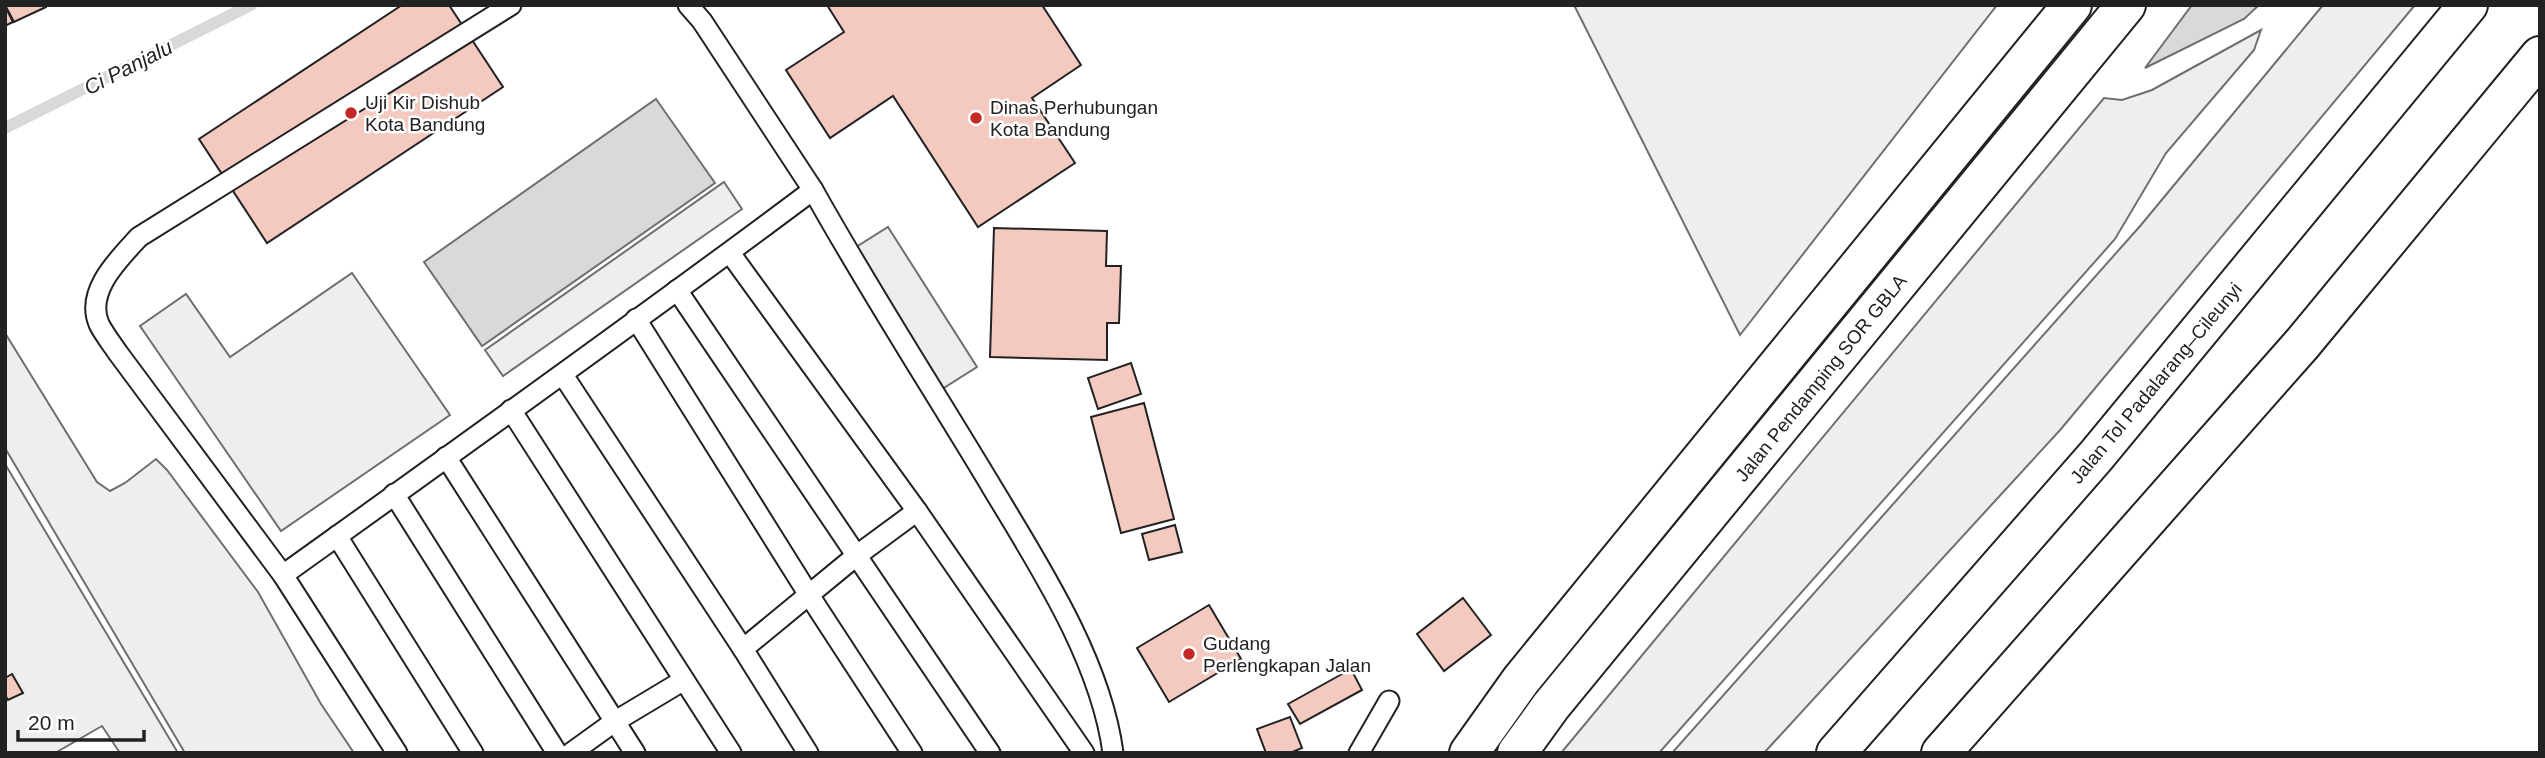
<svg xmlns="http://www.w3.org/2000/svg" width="2545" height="758" viewBox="0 0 2545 758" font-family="Helvetica,sans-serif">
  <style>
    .green { fill: #eee; stroke: #6f6f6f; stroke-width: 2 }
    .parking { fill: #ededed; stroke: #6f6f6f; stroke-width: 2 }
    .water { fill: #d9d9d9; stroke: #6f6f6f; stroke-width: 2 }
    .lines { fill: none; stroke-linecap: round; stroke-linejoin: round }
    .stream { stroke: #d9d9d9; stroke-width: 12 }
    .building { fill: #f3c9c0; stroke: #222; stroke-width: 2 }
    .lane-casing { stroke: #222; stroke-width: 23 }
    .secondary-casing { stroke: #222; stroke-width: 42 }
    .highway-casing { stroke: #222; stroke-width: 42 }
    .lane { stroke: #fff; stroke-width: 19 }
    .secondary { stroke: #fff; stroke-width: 38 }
    .highway { stroke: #fff; stroke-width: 38 }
    .poi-dot { fill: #c62828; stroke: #fff; stroke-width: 2.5 }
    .labels { text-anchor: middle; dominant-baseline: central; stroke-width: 5; stroke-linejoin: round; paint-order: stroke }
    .poi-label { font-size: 19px; fill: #222; stroke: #fff; text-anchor: start }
    .street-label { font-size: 19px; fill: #222; stroke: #fff }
    .water-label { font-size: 21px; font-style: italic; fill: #222; stroke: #fff }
  </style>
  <rect width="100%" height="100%" fill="#fff"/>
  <g class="green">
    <path d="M1574 5H1997L1740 335Z"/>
    <path d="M2323 5H2415L2061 429 1764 753H1672L2141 225Z"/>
    <path d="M2261 30 2254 50 2166 153 2115 239 1659 753H1561L2104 98 2122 100 2152 90Z"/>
    <path d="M724 182 742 209 503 376 485 350Z"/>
    <path d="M352 273 450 415 281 531 140 326 186 294 230 357Z"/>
    <path d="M5 333 97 482 110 491 125 483 156 459 167 470 258 592 321 704 354 753H185L5 448Z"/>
    <path d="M5 464 178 753H120L102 726 55 753H5Z"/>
  </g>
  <path class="parking" d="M888 227 977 367 942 389 853 249Z"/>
  <g class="water">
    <path d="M2192 5H2259L2244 19 2145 68Z"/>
    <path d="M656 99 715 183 482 346 424 262Z"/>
  </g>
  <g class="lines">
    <path class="stream" d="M5 128 251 5"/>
  </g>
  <g class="building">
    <path d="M5 5H46V7L14 22Z"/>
    <path d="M402 5H449L503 87 267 243 199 139Z"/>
    <path d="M827 5H1042L1081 65 1032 98 1075 163 978 227 893 96 830 138 786 70 844 32Z"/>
    <path d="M5 6 13 22 5 26Z"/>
    <path d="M994 228 1107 231 1106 266H1121L1119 323H1107V360L990 357Z"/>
    <path d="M1131 363 1141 394 1098 409 1088 378Z"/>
    <path d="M1144 403 1174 519 1121 533 1091 417Z"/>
    <path d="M1175 525 1182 552 1149 560 1142 534Z"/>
    <path d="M1463 598 1491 635 1444 671 1417 634Z"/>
    <path d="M1209 605 1241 659 1169 702 1137 648Z"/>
    <path d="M1351 669 1362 690 1300 724 1288 704Z"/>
    <path d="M12 674 23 693 8 700 5 695V678Z"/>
    <path d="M1290 717 1302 748 1290 753H1266L1257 729Z"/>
  </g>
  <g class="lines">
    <defs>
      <g id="lane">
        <path d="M511 5 139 237C119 259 85 291 99 324 104 334 112 344 118 353L283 575C460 448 638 321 813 190L702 21 688 5"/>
        <path d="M813 190C870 292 933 389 993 489 1040 567 1101 661 1113 753"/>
        <path d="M730 253 917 511 1084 753"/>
        <path d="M677 290 990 753"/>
        <path d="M636 319 809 595 912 753"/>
        <path d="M563 375 743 649 808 753"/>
        <path d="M511 410 731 753"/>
        <path d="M446 457 635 753"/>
        <path d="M394 494 557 753"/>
        <path d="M337 536 473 753"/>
        <path d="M283 575 397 753"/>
        <path d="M743 649 856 556 917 511"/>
        <path d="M571 753 614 722 684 680"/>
        <path d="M1359 753 1389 701"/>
      </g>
      <g id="secondary">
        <path d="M1469 753 1521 680 2072 5"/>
        <path d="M1517 753 1551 706 2126 5"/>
      </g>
      <g id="highway">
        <path d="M1836 753 2096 456 2468 5"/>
        <path d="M1941 753 2302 344 2540 56"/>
      </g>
    </defs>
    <use href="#lane" class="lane-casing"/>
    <use href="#secondary" class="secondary-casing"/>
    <use href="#highway" class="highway-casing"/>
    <use href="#lane" class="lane"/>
    <use href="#secondary" class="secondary"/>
    <use href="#highway" class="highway"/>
  </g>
  <g class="poi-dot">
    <circle cx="351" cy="113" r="7"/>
    <circle cx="976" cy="118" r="7"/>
    <circle cx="1189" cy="654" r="7"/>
  </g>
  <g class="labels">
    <g class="poi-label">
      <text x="365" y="102">Uji Kir Dishub<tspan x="365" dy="22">Kota Bandung</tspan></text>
      <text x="990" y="107">Dinas Perhubungan<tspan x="990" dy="22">Kota Bandung</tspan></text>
      <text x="1203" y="643">Gudang<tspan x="1203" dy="22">Perlengkapan Jalan</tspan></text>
    </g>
    <g class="street-label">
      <text transform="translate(1821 378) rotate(-51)">Jalan Pendamping SOR GBLA</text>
      <text transform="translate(2156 383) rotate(-50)">Jalan Tol Padalarang–Cileunyi</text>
    </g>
    <g class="water-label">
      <text transform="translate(128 67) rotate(-27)">Ci Panjalu</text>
    </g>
  </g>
  <rect width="2545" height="758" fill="none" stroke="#222222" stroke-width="14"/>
  <path d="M18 730v10h126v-10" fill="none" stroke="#222222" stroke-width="3.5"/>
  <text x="28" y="730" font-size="21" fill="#222222" stroke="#ffffff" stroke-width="5" paint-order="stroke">20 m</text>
</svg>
